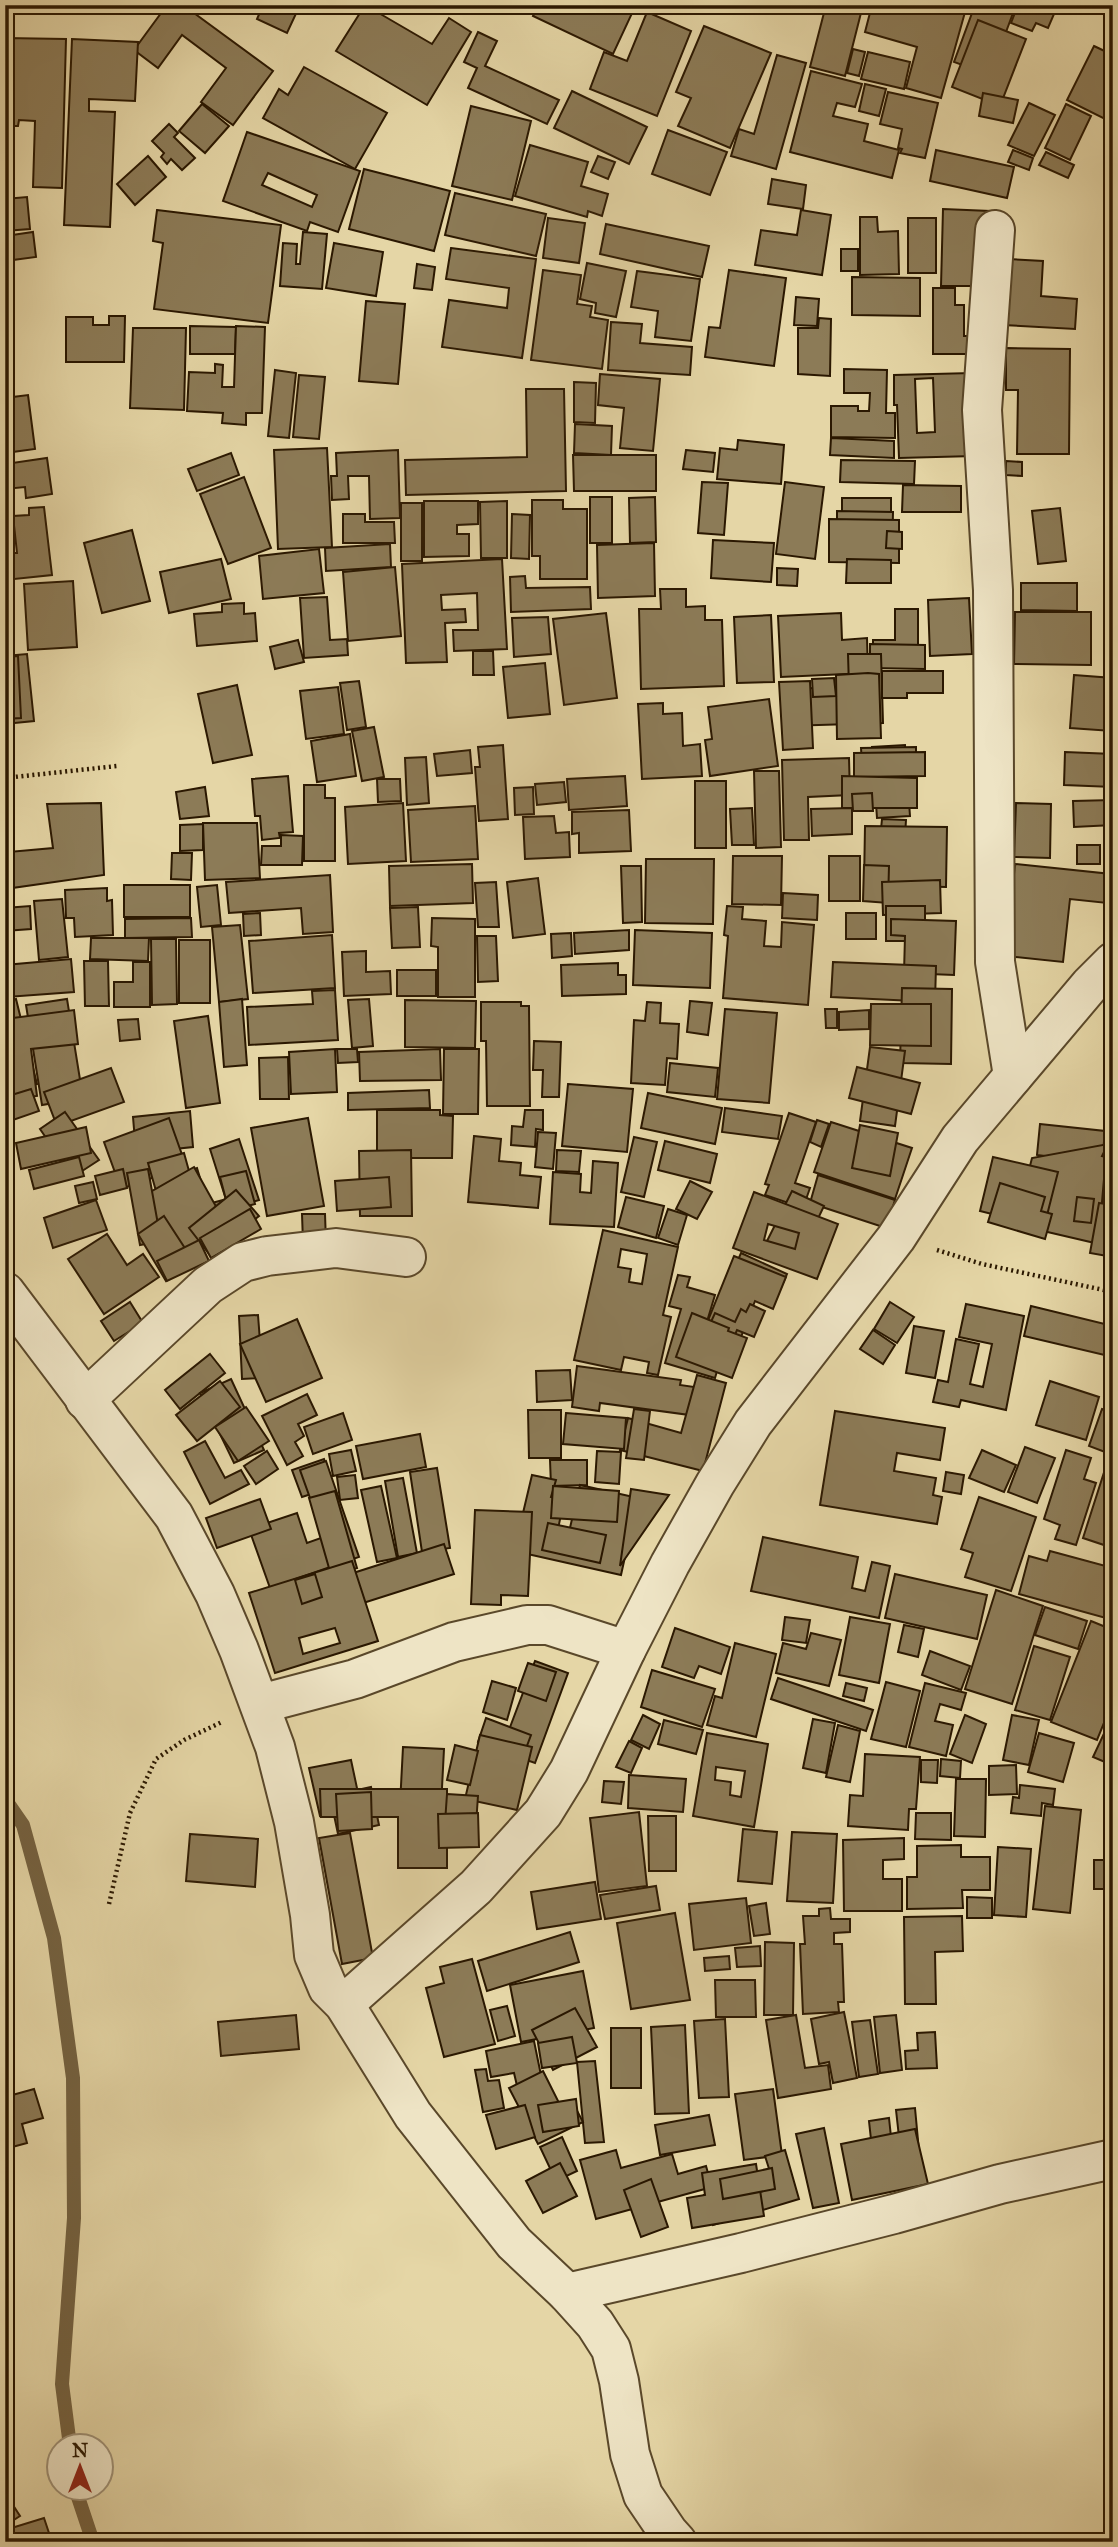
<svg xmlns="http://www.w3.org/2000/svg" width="1118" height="2547" viewBox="0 0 1118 2547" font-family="'IM FELL Great Primer',serif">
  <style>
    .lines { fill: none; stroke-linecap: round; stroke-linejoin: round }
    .stream { stroke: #756342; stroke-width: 14 }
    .building { fill: #8c7b57; stroke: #2b1801; stroke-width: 2; fill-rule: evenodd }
    .minor-casing { stroke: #5a482a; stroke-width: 42 }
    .path { stroke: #2b1801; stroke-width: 4.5; stroke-dasharray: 2 3.5; stroke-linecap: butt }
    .minor { stroke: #eee4c5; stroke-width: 38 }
  </style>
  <rect width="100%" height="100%" fill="#e5d6a6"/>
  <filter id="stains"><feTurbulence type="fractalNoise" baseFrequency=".00286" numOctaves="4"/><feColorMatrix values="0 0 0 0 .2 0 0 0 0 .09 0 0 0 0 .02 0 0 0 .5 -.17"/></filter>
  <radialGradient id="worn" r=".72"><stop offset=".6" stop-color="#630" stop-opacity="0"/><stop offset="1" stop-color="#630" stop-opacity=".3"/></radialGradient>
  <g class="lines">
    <g class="stream">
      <path d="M5 1799 23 1825 54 1938 73 2078 74 2218 62 2384 70 2446"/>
      <path d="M75 2488 93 2542"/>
    </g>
  </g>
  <g class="building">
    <path d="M167 5H183L273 71 233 125 201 102 226 68 182 35 158 68 134 50Z"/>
    <path d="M263 5H300L287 33 257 19Z"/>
    <path d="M365 5 432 44 449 18 471 32 427 105 336 51Z"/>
    <path d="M538 5H627L634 9 613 54 533 16Z"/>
    <path d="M826 5H863L845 76 810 67Z"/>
    <path d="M872 5H967L941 98 906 88 917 47 865 32Z"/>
    <path d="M975 5H1016L990 75 954 62Z"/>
    <path d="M1018 5H1053L1057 7 1048 28 1036 23 1032 31 1011 23Z"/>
    <path d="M647 12 691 31 657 116 590 89 604 52 627 61Z"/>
    <path d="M978 20 1026 39 1000 106 952 87Z"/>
    <path d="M704 26 771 53 730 148 678 126 691 98 676 92Z"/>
    <path d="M478 32 497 41 485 66 559 100 547 124 468 88 477 68 464 62Z"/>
    <path d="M5 38 66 39 62 188 33 187 35 121 19 120 18 126H5Z"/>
    <path d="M72 39 138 42 135 101 89 99V111L115 112 110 227 64 225Z"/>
    <path d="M1094 46 1113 55V123L1067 100Z"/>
    <path d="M853 49 865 52 859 76 847 73Z"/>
    <path d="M868 52 910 62 904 89 861 79Z"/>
    <path d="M777 55 806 63 776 169 731 156 739 129 754 134Z"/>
    <path d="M304 67 387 113 355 169 263 118 279 89 288 95Z"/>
    <path d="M811 71 862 84 855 107 837 103 833 116 868 124 864 141 899 150 892 178 790 152Z"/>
    <path d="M865 84 886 89 879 116 859 111Z"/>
    <path d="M572 91 647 127 629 164 554 128Z"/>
    <path d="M888 92 938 103 925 158 900 153 902 149 898 148 902 129 880 124Z"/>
    <path d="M983 93 1018 100 1013 123 979 116Z"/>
    <path d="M1029 103 1055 115 1034 156 1008 145Z"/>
    <path d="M202 104 229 126 205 153 179 131Z"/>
    <path d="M1066 104 1091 116 1070 160 1045 148Z"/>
    <path d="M471 106 531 121 512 200 452 186Z"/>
    <path d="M169 124 178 133 174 137 195 158 182 170 171 159 167 164 161 157 164 153 152 141Z"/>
    <path d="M668 130 727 152 710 195 652 174Z"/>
    <path d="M247 132 360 171 338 232 310 222 307 231 223 201ZM268 173 317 195 312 207 262 185Z"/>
    <path d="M530 145 588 162 581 186 608 194 602 216 588 211 587 217 515 196Z"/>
    <path d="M936 150 1014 167 1007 198 930 181Z"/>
    <path d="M1013 150 1033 158 1029 170 1008 162Z"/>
    <path d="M1046 152 1074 165 1068 178 1039 165Z"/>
    <path d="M148 156 166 177 135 205 117 184Z"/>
    <path d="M598 156 615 162 608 179 591 172Z"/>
    <path d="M364 169 450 191 434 251 349 229Z"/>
    <path d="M772 179 806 185 803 209 768 204Z"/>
    <path d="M455 193 546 214 536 256 445 235Z"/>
    <path d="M27 197 30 229 5 231V199Z"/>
    <path d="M943 209 990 211 987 286H941Z"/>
    <path d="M157 210 281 225 268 323 154 309 163 243 153 241Z"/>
    <path d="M801 210 831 215 822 275 755 265 761 230 797 235Z"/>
    <path d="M860 217H877L878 232 898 231 899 274 860 275Z"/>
    <path d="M548 218 585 223 579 263 543 258Z"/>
    <rect x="908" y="218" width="28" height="55"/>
    <path d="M606 224 709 246 702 277 600 254Z"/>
    <path d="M33 232 36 257 5 261V236Z"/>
    <path d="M303 232 327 234 322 289 280 286 283 243 297 244 296 264H300Z"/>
    <path d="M334 243 383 252 376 296 326 288Z"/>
    <path d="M451 248 536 259 522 358 442 347 449 300 507 308 509 288 446 279Z"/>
    <rect x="841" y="249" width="17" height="22"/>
    <path d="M1008 259 1043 261 1041 296 1077 299 1075 329 1003 325Z"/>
    <path d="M587 263 626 271 616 317 595 313 596 303 580 299Z"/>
    <path d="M417 264 435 267 432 290 414 288Z"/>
    <path d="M543 270 581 275 577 304 592 306 590 317 608 320 602 369 531 360Z"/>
    <path d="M729 270 786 278 774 366 705 357 709 327 720 328Z"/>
    <path d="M637 271 700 279 691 341 655 337 658 311 631 307Z"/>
    <path d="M852 277 920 278V316L852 315Z"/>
    <path d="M933 288H955V305H964V336H974V354H933Z"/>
    <path d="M796 297 819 299 817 326 794 325Z"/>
    <path d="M366 301 405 304 398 384 359 381Z"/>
    <path d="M109 316H125L124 362H66V317H93V325H109Z"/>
    <path d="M819 318 831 319 830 376 798 374V328H818Z"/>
    <path d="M611 322 642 324 640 343 692 347 690 375 608 370Z"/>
    <path d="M190 326 236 327 235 354H190Z"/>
    <path d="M236 326 265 327 262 413H246V425L222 423 223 413 187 411 189 372 215 373V364L223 365 222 387H234Z"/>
    <path d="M133 328H186L184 410 130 408Z"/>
    <path d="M1006 348 1070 349 1069 454H1017L1018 390H1006Z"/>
    <path d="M844 369 887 370 886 413H895V438L831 437V406H858V411H869L870 393H844Z"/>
    <path d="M275 370 296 373 289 438 268 436Z"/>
    <path d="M972 373 974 456 899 458 897 405H894V375ZM933 378 935 432 917 433 915 379Z"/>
    <path d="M600 374 660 379 653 451 620 448 624 408 598 405Z"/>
    <path d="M299 375 325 377 319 439 293 437Z"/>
    <path d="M574 382 596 383 595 423 574 422Z"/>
    <path d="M526 389H564L566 491 406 495 405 460 527 457Z"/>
    <path d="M28 395 35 449 5 453V398Z"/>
    <path d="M575 424 612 426 611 455 574 453Z"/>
    <path d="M831 438 894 441V458L830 455Z"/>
    <path d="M738 440 784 445 781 484 717 479 720 448 737 450Z"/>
    <path d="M327 448 332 547 278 549 274 450Z"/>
    <path d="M398 450 400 518 370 519 369 476H348L349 499 332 500 331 476H337L336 453Z"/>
    <path d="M686 450 715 453 713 472 683 469Z"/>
    <path d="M231 453 239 475 197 491 188 469Z"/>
    <path d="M573 455H656V491H574Z"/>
    <path d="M47 458 52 494 26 498 25 487 5 489V464Z"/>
    <path d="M841 460 915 461 914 484 840 482Z"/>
    <path d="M1006 461 1022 462V476L1006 475Z"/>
    <path d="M244 477 271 548 228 564 200 494Z"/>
    <path d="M702 482 728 483 724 535 698 533Z"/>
    <path d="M785 482 824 487 815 559 776 554Z"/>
    <path d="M903 485 961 486V512H902Z"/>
    <rect x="590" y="497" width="22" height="46"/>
    <path d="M655 497 656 542 630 543 629 498Z"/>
    <path d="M842 498H891V519L842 518Z"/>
    <path d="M532 500H563V509H587V579H540V556H532Z"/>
    <path d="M424 501H478V524L457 525V534H469V556L424 557Z"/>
    <path d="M507 501V558H481L480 502Z"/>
    <rect x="401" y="503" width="21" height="58"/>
    <path d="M5 504 10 553H17L13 516 29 515V508L44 507 52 575 5 580Z"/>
    <path d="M1060 508 1066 561 1038 564 1032 511Z"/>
    <path d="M837 511 893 512 892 557 837 556Z"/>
    <path d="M343 514H365V522H394L395 543H343Z"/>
    <path d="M512 514 530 515 529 559 511 558Z"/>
    <path d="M829 519 899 520V563L829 562Z"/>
    <path d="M132 530 150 601 102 613 84 543Z"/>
    <path d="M887 531 902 532V549L886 548Z"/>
    <path d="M713 540 774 543 771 582 711 578Z"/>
    <path d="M654 543 655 596 598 598 597 545Z"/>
    <path d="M390 544 391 567 326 571 325 548Z"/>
    <path d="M319 549 324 593 263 599 259 556Z"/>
    <path d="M221 559 231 599 169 613 160 572Z"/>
    <path d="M502 559 507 649 454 651 453 630H478L477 593 441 595 442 610 465 609 466 622 445 623 447 662 406 663 402 564Z"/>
    <path d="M847 559 891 560V583H846Z"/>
    <path d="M395 567 401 636 348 641 343 572Z"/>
    <path d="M777 568 798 569 797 586 777 585Z"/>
    <path d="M525 576 526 588 590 587 591 609 511 612 510 577Z"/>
    <path d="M73 581 77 647 28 650 24 584Z"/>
    <path d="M1021 583H1077V611L1021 610Z"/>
    <path d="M660 589H686V607L705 606V620H722L724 686 641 689 639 609H661Z"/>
    <path d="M327 597 330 640 347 639 348 655 304 658 300 598Z"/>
    <path d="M969 598 972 654 930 656 928 600Z"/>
    <path d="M244 603V614L255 613 257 641 197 646 194 614 222 612V604Z"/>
    <path d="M895 609H918V667H873V640H895Z"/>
    <path d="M1015 612H1091V665L1014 664Z"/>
    <path d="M606 613 617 698 564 705 553 619Z"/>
    <path d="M841 613 842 640 867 638 868 673 781 677 778 616Z"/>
    <path d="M771 615 774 682 737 683 734 617Z"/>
    <path d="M548 617 551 654 514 657 512 618Z"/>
    <path d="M298 640 304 662 275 669 270 647Z"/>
    <path d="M870 644 925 645V669L870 668Z"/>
    <path d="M473 651H493L494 675H473Z"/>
    <path d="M27 654 34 721 5 724V656Z"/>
    <path d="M848 654H881L883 723 787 726 786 689 849 687Z"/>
    <path d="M18 656 21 718 5 719V657Z"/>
    <path d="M545 663 550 714 508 718 503 667Z"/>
    <path d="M882 671H943V693H907V698H882Z"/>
    <path d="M868 673 879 674 881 738 837 739 836 675Z"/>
    <path d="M1074 675 1113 678 1112 731 1070 728Z"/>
    <path d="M834 678 836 696 813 697 812 679Z"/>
    <path d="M359 681 366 727 347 730 340 683Z"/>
    <path d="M810 681 813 748 783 750 779 682Z"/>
    <path d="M237 685 252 755 213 763 198 694Z"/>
    <path d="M338 687 344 734 306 739 300 691Z"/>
    <path d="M769 699 778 766 710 776 705 740 712 739 708 707Z"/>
    <path d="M663 703V714L682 713 683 746 700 744 702 776 642 779 638 704Z"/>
    <path d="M374 727 384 777 362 781 352 731Z"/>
    <path d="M350 734 356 776 317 782 311 741Z"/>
    <path d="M503 745 508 819 479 821 475 767H480L478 747Z"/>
    <path d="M905 745 910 816 877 818 872 747Z"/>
    <path d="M916 747V763L862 764 861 748Z"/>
    <path d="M470 750 472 773 437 776 434 754Z"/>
    <path d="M925 752V776L854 777V753Z"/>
    <path d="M1065 752 1113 754V787L1064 785Z"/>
    <path d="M426 757 429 803 407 805 405 758Z"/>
    <path d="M849 758 850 795 808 797 809 840H784L782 760Z"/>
    <path d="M754 771H779L781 847 756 848Z"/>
    <path d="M288 776 293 832 279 833 280 838 262 840 260 816H255L252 779Z"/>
    <path d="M625 776 627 806 569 810 567 779Z"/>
    <path d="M842 776 917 778V808H842Z"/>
    <path d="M377 779H400L401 801 378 802Z"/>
    <rect x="695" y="781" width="31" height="67"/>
    <path d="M564 782 566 802 537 805 535 784Z"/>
    <path d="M304 785H325V798H335V861H304Z"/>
    <path d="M205 787 209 816 180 819 176 792Z"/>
    <path d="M533 787 534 814 515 815 514 788Z"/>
    <path d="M872 793 873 811H853L852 794Z"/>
    <path d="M1113 800V825L1074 827 1073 801Z"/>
    <path d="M101 803 104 875 5 889V815L9 852 53 848 47 804Z"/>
    <path d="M403 803 406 861 348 864 345 807Z"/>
    <path d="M1016 803 1051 804 1050 858 1014 857Z"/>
    <path d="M475 806 478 859 411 862 408 810Z"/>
    <path d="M752 808 754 845H732L730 809Z"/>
    <path d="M852 808V834L812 836 811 809Z"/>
    <path d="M629 810 631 851 579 853V833L572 834V812Z"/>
    <path d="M554 816 556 833 569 832 570 857 525 859 523 817Z"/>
    <path d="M882 819 906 820 904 852 873 850 874 829H881Z"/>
    <path d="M203 823H257L260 878 205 880Z"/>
    <path d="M203 824V850L180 851V825Z"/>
    <path d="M865 826 947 827 946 887 864 885Z"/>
    <path d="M281 835 303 836 302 865H261L262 846H281Z"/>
    <rect x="1077" y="845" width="23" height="19"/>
    <path d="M172 853H192L191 880 171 879Z"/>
    <path d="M733 856H782L781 905 732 904Z"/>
    <rect x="829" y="856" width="31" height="45"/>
    <path d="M646 859H714L713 924 645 923Z"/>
    <path d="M472 864 473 903 390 906 389 866Z"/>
    <path d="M1015 864 1111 874 1107 903 1070 899 1063 962 1006 956Z"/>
    <path d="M864 865 889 866 888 903 863 901Z"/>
    <path d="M621 866H641L642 922 623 923Z"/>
    <path d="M330 875 333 932 303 934 301 908 229 913 226 882Z"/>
    <path d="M538 878 545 934 513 938 507 882Z"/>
    <path d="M940 880 941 913 883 915 882 882Z"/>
    <path d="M496 882 499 927H478L475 883Z"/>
    <rect x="124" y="885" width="66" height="32"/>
    <path d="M217 885 221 925 201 927 197 887Z"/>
    <path d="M107 888V901L112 900 113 935 75 937 74 918H66L65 890Z"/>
    <path d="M783 893 818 895 817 920 782 918Z"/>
    <path d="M62 899 68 957 39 960 34 901Z"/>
    <path d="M30 906 31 929 5 931V908Z"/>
    <path d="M727 906 743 907 742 919 766 921 764 946 781 947 782 922 814 925 808 1005 723 998 728 936 724 935Z"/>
    <rect x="886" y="906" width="39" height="35"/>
    <path d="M418 907 420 947 392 948 390 908Z"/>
    <path d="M260 913 261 935 244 936 243 914Z"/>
    <rect x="846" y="913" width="30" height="26"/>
    <path d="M191 918 192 937 125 938V919Z"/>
    <path d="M432 918 475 919V997H438V947L431 946Z"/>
    <path d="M891 919 956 921 954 975 904 973 905 936 891 935Z"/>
    <path d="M240 925 248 999 219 1002 212 927Z"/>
    <path d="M629 930V950L575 954 574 933Z"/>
    <path d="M635 930 712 933 710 988 633 985Z"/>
    <path d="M571 933 572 956 552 958 551 934Z"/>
    <path d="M332 935 335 988 253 993 249 941Z"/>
    <path d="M477 936H496L498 981 478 982Z"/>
    <path d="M91 938H149L148 961 90 959Z"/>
    <path d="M151 939H176L177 1004 152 1005Z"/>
    <rect x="179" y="940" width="31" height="63"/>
    <path d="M366 951V972L390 971 391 994 344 996 342 952Z"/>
    <path d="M71 959 74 992 7 997 5 965Z"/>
    <path d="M84 961H108L109 1006H85Z"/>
    <path d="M133 962H150V1007H114V982H133Z"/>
    <path d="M833 962 936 966 935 1002 831 997Z"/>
    <path d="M618 963V975H626V994L562 996 561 965Z"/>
    <rect x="397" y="970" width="39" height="26"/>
    <path d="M902 988 952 989 951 1064 900 1063Z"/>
    <path d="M335 990 338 1040 249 1045 247 1007 313 1004 312 991Z"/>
    <path d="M16 999 37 1084 5 1092V1002Z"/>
    <path d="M67 999 83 1098 42 1105 26 1005Z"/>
    <path d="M242 999 247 1065 224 1067 219 1002Z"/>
    <path d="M369 999 373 1046 352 1048 348 1000Z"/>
    <path d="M405 1000 476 1001 475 1048 405 1047Z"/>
    <path d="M690 1001 712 1003 708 1035 687 1032Z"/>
    <path d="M481 1002H521V1006H529L530 1106H487L486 1041H481Z"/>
    <path d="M647 1002 661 1003 660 1023 679 1024 677 1059 667 1058 665 1085 631 1083 634 1020 645 1021Z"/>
    <path d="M871 1004H931V1046L870 1045Z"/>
    <path d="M725 1009 777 1013 769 1103 717 1099Z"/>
    <path d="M825 1009H837V1028H826Z"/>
    <path d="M74 1010 78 1044 31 1049 37 1096 5 1100V1019Z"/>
    <path d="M869 1010V1029L839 1030V1012Z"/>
    <path d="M208 1016 220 1103 186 1108 174 1021Z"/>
    <path d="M138 1019 140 1039 120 1041 118 1020Z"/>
    <path d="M534 1041 561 1042 559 1097H542L543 1070H533Z"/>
    <path d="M870 1047 905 1051 895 1126 860 1121Z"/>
    <path d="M335 1049 337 1092 291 1094 289 1052Z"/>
    <path d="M337 1049H357L358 1062 338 1063Z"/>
    <path d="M440 1049 441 1080 360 1081 359 1052Z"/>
    <path d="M444 1049H479L478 1114H443Z"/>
    <rect x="1109" y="1054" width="4" height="56"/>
    <path d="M288 1057 289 1099H260L259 1058Z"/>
    <path d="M670 1063 718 1068 715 1097 667 1092Z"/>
    <path d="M857 1067 920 1083 911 1114 849 1098Z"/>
    <path d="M111 1068 124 1102 57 1126 44 1092Z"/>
    <path d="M568 1084 633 1089 627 1152 562 1146Z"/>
    <path d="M31 1089 39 1111 10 1121 5 1108V1097Z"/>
    <path d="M429 1090 430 1108 348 1110V1093Z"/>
    <path d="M648 1093 722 1108 715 1144 641 1128Z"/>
    <path d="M725 1108 782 1116 778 1139 722 1132Z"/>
    <path d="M377 1110H440V1115L453 1116 452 1158H377Z"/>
    <path d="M525 1110H543V1130L536 1129 535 1147 511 1145 512 1126 523 1127Z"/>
    <path d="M190 1111 193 1147 136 1153 133 1117Z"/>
    <path d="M65 1112 99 1160 73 1177 40 1129Z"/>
    <path d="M789 1113 816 1122 795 1183 810 1188 803 1208 765 1195 769 1185 765 1184Z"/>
    <path d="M169 1118 186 1166 121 1189 104 1142Z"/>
    <path d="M308 1118 324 1206 267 1216 251 1128Z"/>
    <path d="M817 1120 829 1124 821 1147 810 1142Z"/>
    <path d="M831 1122 912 1148 895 1199 814 1172Z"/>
    <path d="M1040 1124 1105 1131 1102 1163 1037 1155Z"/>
    <path d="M860 1125 898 1133 890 1176 852 1168Z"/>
    <path d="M86 1127 91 1153 21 1169 16 1143Z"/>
    <path d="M538 1132 556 1133 553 1169 535 1167Z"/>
    <path d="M474 1136 501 1139 499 1161 521 1163 520 1175 541 1177 538 1208 468 1202Z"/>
    <path d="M634 1137 657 1142 644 1197 621 1192Z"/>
    <path d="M239 1139 259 1200 229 1209 210 1149Z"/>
    <path d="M5 1140 12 1158 5 1160Z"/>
    <path d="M665 1141 717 1154 710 1183 658 1170Z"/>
    <path d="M1108 1144 1102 1156 1113 1159V1188L1099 1244 1026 1227 1033 1200 1022 1197 1032 1158Z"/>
    <path d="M411 1150 412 1216H360L359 1151Z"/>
    <path d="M557 1150 581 1151 579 1172 556 1171Z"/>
    <path d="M184 1153 189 1171 197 1168 208 1204 223 1200 229 1222 170 1240 148 1163Z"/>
    <path d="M79 1157 84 1176 34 1189 29 1170Z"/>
    <path d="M993 1157 1058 1172 1044 1227 980 1211Z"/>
    <path d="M593 1161 618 1163 614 1227 550 1224 553 1172 581 1174 580 1192 591 1193Z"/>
    <path d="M194 1167 228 1228 173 1259 163 1241 156 1245 139 1214 146 1209 140 1198Z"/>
    <path d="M123 1169 127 1188 100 1195 95 1176Z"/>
    <path d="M148 1169 161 1241 140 1245 127 1173Z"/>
    <path d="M246 1171 255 1204 229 1211 220 1177Z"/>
    <path d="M818 1175 895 1200 886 1228 810 1203Z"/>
    <path d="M389 1177 391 1207 337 1211 335 1181Z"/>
    <path d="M1104 1179 1113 1180V1204L1102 1202Z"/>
    <path d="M690 1181 712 1192 697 1219 676 1209Z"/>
    <path d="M93 1182 97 1199 79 1203 75 1186Z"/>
    <path d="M1000 1183 1045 1197 1041 1211 1052 1214 1045 1239 988 1222Z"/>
    <path d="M236 1190 259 1216 210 1255 189 1228Z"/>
    <path d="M792 1191 824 1206 794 1269 761 1253Z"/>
    <path d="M754 1192 838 1224 817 1279 733 1248ZM768 1224 799 1233 795 1249 764 1240Z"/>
    <path d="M626 1197 664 1206 656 1238 618 1227Z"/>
    <path d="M1077 1197 1094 1199 1091 1223 1074 1221Z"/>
    <path d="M96 1200 107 1230 53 1248 44 1218Z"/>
    <path d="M1099 1203 1113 1205V1257L1090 1253Z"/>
    <path d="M250 1209 261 1229 211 1258 200 1238Z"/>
    <path d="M668 1209 687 1215 678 1245 658 1238Z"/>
    <path d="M302 1214H325L326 1242H303Z"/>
    <path d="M164 1216 190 1256 179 1262 184 1269 166 1281 138 1234Z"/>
    <path d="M603 1230 678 1247 663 1315 671 1317 658 1375 647 1373 649 1362 624 1357 621 1370 574 1360ZM621 1249 647 1254 642 1284 629 1282 631 1269 618 1267Z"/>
    <path d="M107 1234 127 1265 143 1254 159 1277 104 1314 68 1259Z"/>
    <path d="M199 1240 209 1261 167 1281 157 1261Z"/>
    <path d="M741 1253 787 1274 776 1299 754 1290 746 1309 721 1298Z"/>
    <path d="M734 1256 786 1277 773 1309 755 1301 741 1337 707 1323Z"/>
    <path d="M678 1275 690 1277 687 1287 715 1295 699 1348 722 1354 715 1378 665 1363 681 1309 669 1306Z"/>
    <path d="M130 1302 143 1323 114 1341 101 1321Z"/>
    <path d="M890 1302 914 1317 897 1343 874 1329Z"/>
    <path d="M750 1304 765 1311 754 1337 737 1330 730 1346 705 1335 715 1313 735 1322 741 1309 746 1312Z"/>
    <path d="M966 1304 1024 1316 1006 1410 961 1400 959 1407 933 1402 938 1380 948 1382 956 1339 979 1344 970 1384 983 1387 992 1344 959 1337Z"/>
    <path d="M1031 1306 1113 1326V1357L1024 1336Z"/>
    <path d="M692 1313 729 1328 728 1331 747 1338 732 1378 676 1357Z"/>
    <path d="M258 1315 260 1341 296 1339 297 1347H309L311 1367H315V1375L242 1379 239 1316Z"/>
    <path d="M297 1319 322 1378 266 1402 240 1344Z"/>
    <path d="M914 1326 944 1331 935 1378 906 1373Z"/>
    <path d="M873 1330 895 1345 883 1364 860 1349Z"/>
    <path d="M210 1354 225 1373 180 1409 165 1390Z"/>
    <path d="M577 1366 681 1380 680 1385 715 1390 712 1418 600 1403 599 1411 572 1407Z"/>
    <path d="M570 1370 572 1400 537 1402 536 1371Z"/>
    <path d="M697 1375 726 1383 703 1471 620 1450 628 1418 681 1433Z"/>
    <path d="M231 1379 264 1450 234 1463 200 1393Z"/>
    <path d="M220 1381 240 1407 197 1441 176 1415Z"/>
    <path d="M1050 1381 1099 1397 1086 1440 1036 1425Z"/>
    <path d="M307 1394 317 1415 298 1424 304 1436 295 1442 303 1456 287 1465 262 1416Z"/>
    <path d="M246 1407 269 1441 238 1461 215 1427Z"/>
    <path d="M634 1409 650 1411 644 1460 626 1458Z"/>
    <path d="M1102 1409 1113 1413V1455L1089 1446Z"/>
    <path d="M528 1410H561V1458H529Z"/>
    <path d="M835 1411 945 1428 940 1460 897 1453 894 1471 936 1478 933 1495 942 1497 937 1524 820 1505Z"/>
    <path d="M343 1413 352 1440 313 1454 304 1427Z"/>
    <path d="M566 1413 626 1418 624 1449 563 1444Z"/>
    <path d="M420 1434 426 1467 363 1479 356 1446Z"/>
    <path d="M205 1441 225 1478 241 1470 249 1484 210 1504 184 1452Z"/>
    <path d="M1025 1447 1055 1458 1037 1503 1008 1492Z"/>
    <path d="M351 1450 356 1471 333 1476 329 1454Z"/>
    <path d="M982 1450 1016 1465 1004 1492 969 1478Z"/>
    <path d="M1066 1450 1091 1458 1084 1479 1096 1483 1076 1545 1055 1539 1060 1525 1044 1519Z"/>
    <path d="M267 1451 278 1469 256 1484 244 1466Z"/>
    <path d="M597 1451 621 1452 619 1484 595 1482Z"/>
    <path d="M324 1459 333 1487 302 1497 292 1470Z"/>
    <path d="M550 1460H587V1485L551 1486Z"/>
    <path d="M326 1461 359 1557 270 1588 249 1529 297 1513 307 1543 324 1537 300 1470Z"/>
    <path d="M1107 1463 1113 1465V1548L1083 1538Z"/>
    <path d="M437 1468 450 1548 422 1552 410 1472Z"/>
    <path d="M946 1472 964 1475 961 1494 943 1491Z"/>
    <path d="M355 1475 358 1498 340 1500 337 1477Z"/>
    <path d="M532 1475 556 1480 551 1497 564 1500 558 1529 569 1532 580 1485 638 1498 621 1575 514 1551Z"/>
    <path d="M403 1478 417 1553 398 1557 385 1481Z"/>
    <path d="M381 1486 397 1558 377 1562 361 1490Z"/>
    <path d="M553 1486 619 1491 617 1522 551 1518Z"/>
    <path d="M631 1489 669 1495 620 1566Z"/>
    <path d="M335 1491 357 1568 331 1575 309 1498Z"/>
    <path d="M979 1497 1036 1517 1011 1591 965 1577 973 1553 961 1549Z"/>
    <path d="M260 1499 271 1529 217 1548 206 1518Z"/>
    <path d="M475 1510 532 1512 528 1596 501 1595V1605L471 1604Z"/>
    <path d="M548 1523 606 1535 600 1563 542 1550Z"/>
    <path d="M763 1537 858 1557 852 1588 865 1591 872 1562 890 1566 879 1618 751 1591Z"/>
    <path d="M444 1544 454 1574 335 1612 325 1582Z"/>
    <path d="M1050 1551 1113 1568V1620L1019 1594 1029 1556 1047 1561Z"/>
    <path d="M352 1561 378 1641 275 1673 249 1593ZM335 1628 340 1643 303 1654 299 1638Z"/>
    <path d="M315 1574 322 1597 302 1604 295 1580Z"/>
    <path d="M895 1574 987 1595 977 1639 885 1618Z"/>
    <path d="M996 1590 1043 1606 1012 1704 965 1689Z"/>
    <path d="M1045 1607 1087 1621 1078 1649 1035 1635Z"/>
    <path d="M785 1617 810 1620 806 1643 782 1640Z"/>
    <path d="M850 1617 890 1624 879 1683 839 1675Z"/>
    <path d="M1091 1621 1113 1630V1701L1097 1740 1051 1722Z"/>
    <path d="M904 1625 924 1629 918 1657 898 1652Z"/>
    <path d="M675 1628 730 1647 721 1674 699 1666 694 1678 662 1667Z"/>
    <path d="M811 1633 841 1640 829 1686 776 1673 783 1643 806 1649Z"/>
    <path d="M735 1643 776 1654 756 1737 707 1725 715 1696 722 1698Z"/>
    <path d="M1034 1646 1070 1657 1050 1720 1015 1710Z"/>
    <path d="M930 1651 970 1666 961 1690 922 1675Z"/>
    <path d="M535 1661 568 1673 535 1763 501 1751Z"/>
    <path d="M528 1663 556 1672 546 1701 518 1691Z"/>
    <path d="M652 1670 715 1689 702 1727 641 1707Z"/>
    <path d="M778 1678 873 1710 866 1731 771 1699Z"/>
    <path d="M492 1681 516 1688 507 1720 483 1712Z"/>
    <path d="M886 1682 920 1691 906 1747 871 1739Z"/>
    <path d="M846 1683 867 1688 864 1701 843 1696Z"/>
    <path d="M925 1683 966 1693 961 1710 940 1704 935 1721 953 1725 946 1756 909 1747Z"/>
    <path d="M643 1715 660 1724 649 1749 631 1740Z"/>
    <path d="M965 1715 986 1724 972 1763 950 1754Z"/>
    <path d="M1012 1715 1039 1720 1029 1765 1003 1760Z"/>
    <path d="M486 1718 531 1735 522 1759 478 1742Z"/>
    <path d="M813 1719 835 1723 826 1773 803 1768Z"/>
    <path d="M664 1720 703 1730 696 1754 658 1744Z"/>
    <path d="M838 1725 860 1731 850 1782 826 1777Z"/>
    <path d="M1107 1727 1113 1730 1112 1765 1093 1757Z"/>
    <path d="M707 1733 768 1744 754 1827 693 1816ZM716 1767 745 1771 741 1797 730 1795 731 1782 715 1780Z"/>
    <path d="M1039 1733 1074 1743 1063 1782 1028 1772Z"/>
    <path d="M480 1735 532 1747 517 1810 465 1799Z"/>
    <path d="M629 1741 642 1748 631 1773 616 1767Z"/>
    <path d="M455 1745 478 1751 470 1785 447 1780Z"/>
    <path d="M403 1747 444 1749 440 1826 399 1824Z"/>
    <path d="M865 1754 920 1757 916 1809H909L908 1830 848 1826 850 1795 863 1796Z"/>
    <path d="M941 1759 961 1761 960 1778 940 1776Z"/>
    <path d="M351 1760 361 1807 320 1816 309 1768Z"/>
    <path d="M921 1760H938L937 1783 921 1782Z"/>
    <path d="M1016 1765 1017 1794 989 1795V1766Z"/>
    <path d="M629 1775 686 1779 683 1812 628 1808Z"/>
    <path d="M956 1779H986L985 1837 954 1836Z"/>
    <path d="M604 1781 624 1782 621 1804 602 1802Z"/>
    <path d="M1020 1785 1055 1789 1053 1805 1042 1803 1041 1816 1011 1813 1013 1797 1019 1798Z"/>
    <path d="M371 1787 379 1825 338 1834 330 1796Z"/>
    <path d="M320 1789H447V1868H398V1817H321Z"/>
    <path d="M371 1792 372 1829 338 1831 336 1794Z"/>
    <path d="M447 1794 478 1796 475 1839 444 1837Z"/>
    <path d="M1045 1806 1081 1810 1070 1913 1033 1909Z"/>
    <path d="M639 1812 647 1886 599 1892 590 1818Z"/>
    <path d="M478 1813 479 1847 439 1848 438 1814Z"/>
    <path d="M916 1813H951V1840L915 1839Z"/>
    <path d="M648 1816H676V1871H649Z"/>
    <path d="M743 1829 777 1832 772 1884 738 1881Z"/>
    <path d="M792 1832 837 1834 833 1903 787 1901Z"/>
    <path d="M350 1833 373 1958 342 1964 319 1838Z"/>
    <path d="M190 1834 258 1839 255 1887 186 1881Z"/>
    <path d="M904 1838V1859L883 1860V1879H902V1911H844L843 1840Z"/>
    <path d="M961 1845V1857H990V1890H962L963 1908 907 1909V1877H917V1846Z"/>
    <path d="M998 1847 1031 1849 1026 1917 994 1915Z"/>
    <path d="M1094 1860H1107L1108 1889H1094Z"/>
    <path d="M595 1882 601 1919 537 1929 531 1892Z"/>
    <path d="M656 1886 660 1910 605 1919 600 1895Z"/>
    <path d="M967 1897 992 1898V1918H967Z"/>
    <path d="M746 1898 751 1943 694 1950 689 1904Z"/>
    <path d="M766 1903 770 1934 754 1936 749 1906Z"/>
    <path d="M830 1908 831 1919H850V1932L834 1933V1944H842L844 2002H838L839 2012 803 2014 800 1944H805L803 1916H819V1909Z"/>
    <path d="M675 1913 690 2000 631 2009 617 1923Z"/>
    <path d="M962 1916 963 1951 935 1952 936 2004H905L904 1917Z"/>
    <path d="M570 1932 579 1962 487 1991 478 1961Z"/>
    <path d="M765 1942 794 1943 793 2015H764Z"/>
    <path d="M760 1946 761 1966 737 1967 735 1948Z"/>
    <path d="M729 1956 730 1969 705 1971 704 1958Z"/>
    <path d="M472 1959 495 2044 444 2057 426 1988 444 1983 440 1967Z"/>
    <path d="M583 1971 594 2028 521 2042 510 1985Z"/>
    <path d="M715 1980H755L756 2017H716Z"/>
    <path d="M507 2006 515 2036 498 2041 490 2010Z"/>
    <path d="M575 2008 597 2047 553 2070 532 2030Z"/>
    <path d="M844 2012 857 2078 833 2083 829 2062 819 2064 811 2019Z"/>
    <path d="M296 2015 299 2049 221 2056 218 2022Z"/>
    <path d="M796 2015 805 2068 828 2065 831 2089 778 2098 766 2020Z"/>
    <path d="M896 2015 902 2070 880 2073 874 2017Z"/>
    <path d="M725 2019 729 2097 699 2098 694 2021Z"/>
    <path d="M870 2020 878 2074 859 2077 852 2022Z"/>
    <path d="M685 2025 689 2113 655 2114 651 2027Z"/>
    <rect x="611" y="2028" width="30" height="60"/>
    <path d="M935 2032 937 2068 906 2069 905 2051 918 2050 917 2033Z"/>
    <path d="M572 2037 577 2063 542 2068 538 2043Z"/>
    <path d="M534 2041 543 2085 518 2090 514 2073 491 2077 486 2051Z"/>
    <path d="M595 2061 604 2142 585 2143 577 2062Z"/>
    <path d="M486 2069 488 2081 499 2080 504 2108 483 2112 475 2070Z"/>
    <path d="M543 2071 561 2107 572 2101 583 2122 538 2144 509 2088Z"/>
    <path d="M34 2089 43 2118 22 2124 27 2143 5 2149V2097Z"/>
    <path d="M773 2089 782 2155 744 2160 735 2094Z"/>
    <path d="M576 2099 579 2126 543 2132 538 2105Z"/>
    <path d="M525 2105 535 2137 496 2149 486 2115Z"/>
    <path d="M915 2108 920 2162 902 2164 896 2110Z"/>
    <path d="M709 2115 715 2145 660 2155 655 2125Z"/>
    <path d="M889 2118 894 2165 874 2167 869 2121Z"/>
    <path d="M824 2128 839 2203 813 2208 796 2134Z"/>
    <path d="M915 2129 928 2184 852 2200 841 2144Z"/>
    <path d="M562 2137 577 2171 556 2181 540 2147Z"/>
    <path d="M616 2150 621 2168 672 2154 678 2174 706 2166 712 2187 596 2219 580 2160Z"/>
    <path d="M785 2150 799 2199 713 2225 704 2195 771 2175 765 2156Z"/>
    <path d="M560 2163 577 2196 543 2213 526 2181Z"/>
    <path d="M756 2164 764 2216 692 2228 687 2198 705 2195 702 2173Z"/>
    <path d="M772 2168 775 2189 723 2199 720 2179Z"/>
    <path d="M651 2179 668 2227 641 2237 624 2190Z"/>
    <path d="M11 2502 20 2516 6 2525 5 2505Z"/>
    <path d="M44 2518 52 2542H5V2530Z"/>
  </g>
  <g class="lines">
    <defs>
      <g id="minor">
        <path d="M995 230 982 410 993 590 995 962 1013 1076"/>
        <path d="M5 1292 174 1516 215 1594 239 1650 275 1747 294 1822 310 1915 314 1955 328 1988 344 2004 413 2115 514 2243 567 2293 595 2324 611 2349 619 2381 630 2454 643 2495 668 2532 677 2542"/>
        <path d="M85 1400 208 1285 243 1262 267 1256 336 1248 406 1257"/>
        <path d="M260 1704 355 1679 454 1642 527 1625H548L626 1650"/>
        <path d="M344 2004 476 1887 543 1813 569 1771 626 1650 670 1564 715 1484 753 1423 896 1238 960 1139 1090 985 1113 962"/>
        <path d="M567 2293 741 2253 894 2214 1000 2184 1113 2159"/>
      </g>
    </defs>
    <use href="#minor" class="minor-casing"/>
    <g class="path">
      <path d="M5 778 117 766"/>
      <path d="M937 1250 982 1264 1113 1292"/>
      <path d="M109 1904 130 1813 156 1759 184 1740 222 1722"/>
    </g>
    <use href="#minor" class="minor"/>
  </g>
  <rect width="1118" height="2547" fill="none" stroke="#e5d6a6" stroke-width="28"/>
  <rect x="7" y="7" width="1104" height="2533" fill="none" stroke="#2b1801" stroke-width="3.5"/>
  <rect x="14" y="14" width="1090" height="2519" fill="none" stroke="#2b1801" stroke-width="2"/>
  <g transform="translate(80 2467)"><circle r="33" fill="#eee4c5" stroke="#a09277" stroke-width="2"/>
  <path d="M0-5L12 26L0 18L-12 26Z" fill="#8f2418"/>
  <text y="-10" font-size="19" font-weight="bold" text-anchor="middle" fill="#2b1801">N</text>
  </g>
  <rect width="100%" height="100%" filter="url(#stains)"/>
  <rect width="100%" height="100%" fill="url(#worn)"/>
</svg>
